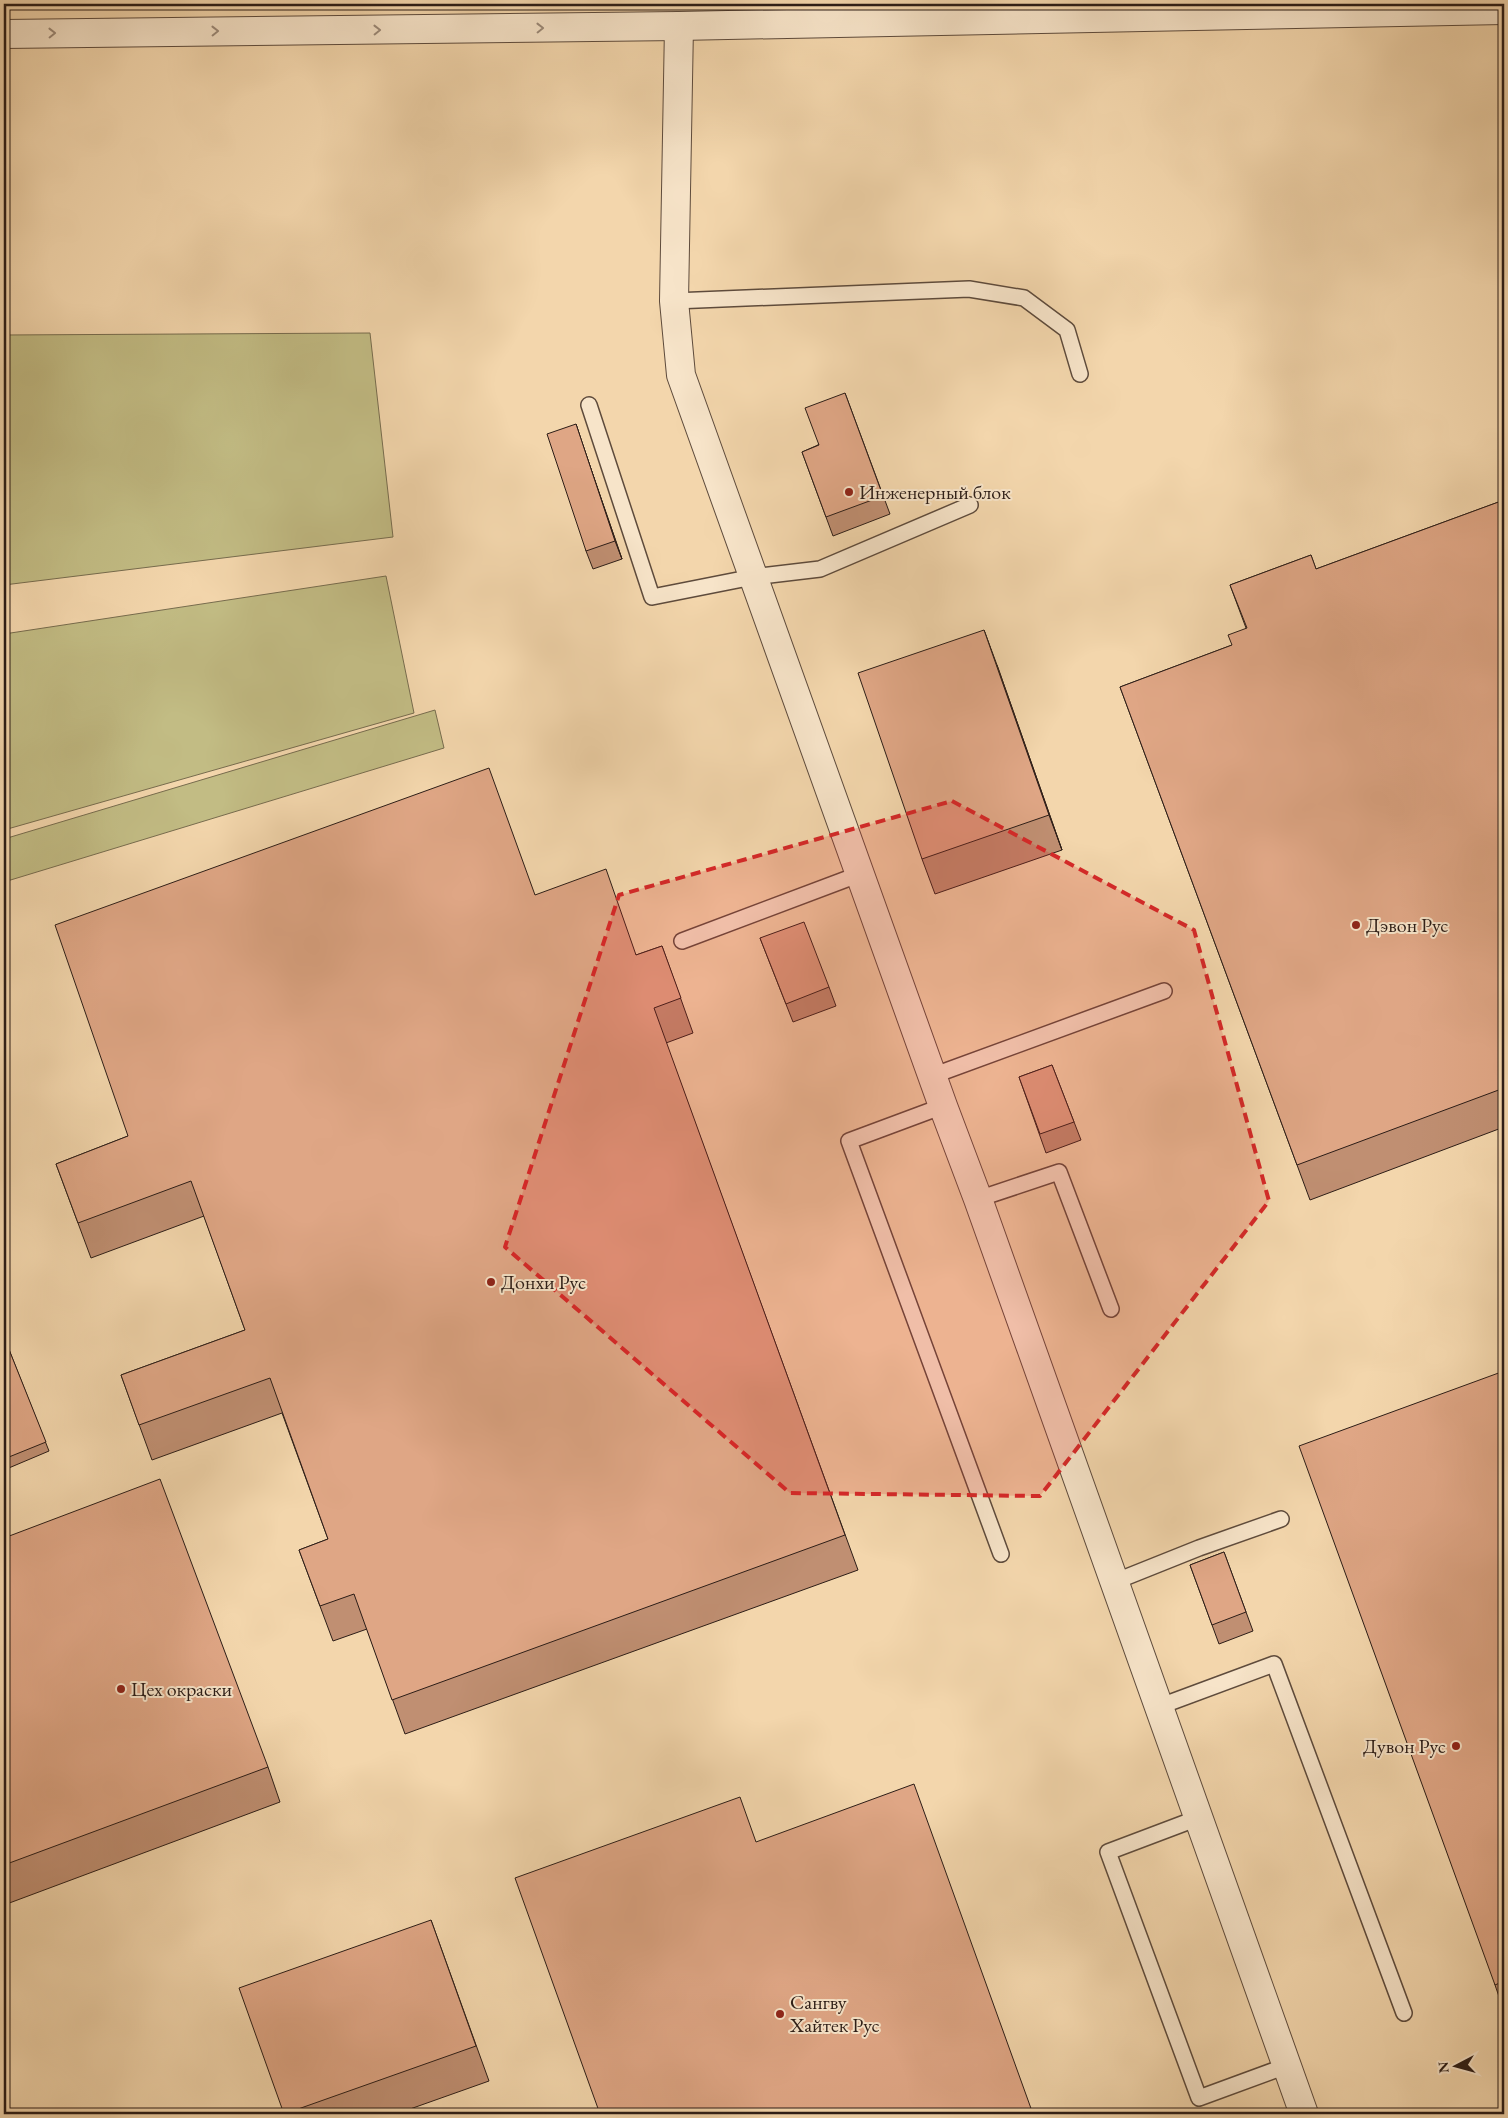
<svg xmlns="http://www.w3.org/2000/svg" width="1508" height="2118" viewBox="0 0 1508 2118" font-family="'EB Garamond',serif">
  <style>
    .green { fill: #c2bc84; stroke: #776c4e }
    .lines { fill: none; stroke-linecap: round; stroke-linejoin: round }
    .lane-casing { stroke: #5e4b3c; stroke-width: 18 }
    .street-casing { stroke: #5e4b3c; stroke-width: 30 }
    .lane { stroke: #f7e4c9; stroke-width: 15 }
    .street { stroke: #f7e4c9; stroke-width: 28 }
    .wall { fill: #c08f72; stroke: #2c1d17 }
    .shaded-wall { fill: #9c745d; stroke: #2c1d17 }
    .building { fill: #dfa685; stroke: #2c1d17 }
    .oneway { stroke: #9c8a79 }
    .marked { fill: #d62828; fill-opacity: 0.2; stroke: #d62828; stroke-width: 4; stroke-dasharray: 10 6; stroke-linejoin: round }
    .poi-dot { fill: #8f2418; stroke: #f7e4c9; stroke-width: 2 }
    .labels { text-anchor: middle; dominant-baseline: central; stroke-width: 4; stroke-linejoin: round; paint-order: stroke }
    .poi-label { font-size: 20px; fill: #2c1d17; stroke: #f7e4c9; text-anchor: start }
  </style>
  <rect width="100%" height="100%" fill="#f3d6ac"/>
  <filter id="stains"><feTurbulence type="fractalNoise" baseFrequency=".004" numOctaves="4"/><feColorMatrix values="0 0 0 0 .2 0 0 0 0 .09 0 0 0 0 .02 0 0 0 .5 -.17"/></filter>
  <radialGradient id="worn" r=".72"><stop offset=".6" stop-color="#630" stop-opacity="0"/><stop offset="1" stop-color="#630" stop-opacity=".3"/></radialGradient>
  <g class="green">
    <path d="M370 333 393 537 4 585V335Z"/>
    <path d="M386 576 414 713 4 830V634Z"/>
    <path d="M435 710 444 748 4 882V839Z"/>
  </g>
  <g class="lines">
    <defs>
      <g id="lane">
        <path d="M674 301 969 289 1024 298 1067 330 1080 374"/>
        <path d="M589 405 652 597 753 577 820 569 970 505"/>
        <path d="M682 941 860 874"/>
        <path d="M932 1076 1164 991"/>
        <path d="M943 1106 849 1141 1001 1554"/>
        <path d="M978 1199 1059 1172 1111 1309"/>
        <path d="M1114 1582 1199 1548 1281 1519"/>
        <path d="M1158 1707 1274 1664 1404 2013"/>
        <path d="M1198 1818 1108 1852 1199 2098 1286 2066"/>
      </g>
      <g id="street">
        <path d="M679 26 674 301 681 375 943 1106 978 1199 1304 2114"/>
        <path d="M4 34 679 26 1504 10"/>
      </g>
    </defs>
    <use href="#lane" class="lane-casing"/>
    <use href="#street" class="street-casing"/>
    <use href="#lane" class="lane"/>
    <use href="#street" class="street"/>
  </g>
  <g class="wall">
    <path d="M845 393 890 514 833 536 802 452 818 445Z"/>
    <path d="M582 443 622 559 593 569 586 551Z"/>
    <path d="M1504 500V1127L1310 1200 1120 687 1232 645 1246 628 1230 585 1311 555 1316 569Z"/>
    <path d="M997 665 1062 850 935 894 922 859Z"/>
    <path d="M535 895 636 955 662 946 693 1033 666 1043 858 1570 405 1734 367 1629 333 1641 299 1550 328 1539 282 1413 152 1460 121 1375 245 1330 204 1216 91 1258 56 1164 128 1136Z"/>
    <path d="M760 938 829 987 836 1006 793 1022Z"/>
    <path d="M1052 1065 1081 1140 1046 1153 1019 1077Z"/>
    <path d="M4 1337 49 1451 4 1470Z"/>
    <path d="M1504 1371V2011L1495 1985Z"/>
    <path d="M4 1538 268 1767 280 1802 4 1905Z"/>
    <path d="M1224 1552 1253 1631 1219 1644 1190 1565Z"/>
    <path d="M431 1920 489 2081 396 2114H284Z"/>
  </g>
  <g class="shaded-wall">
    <path d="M576 424 582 443 622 559 615 541Z"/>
    <path d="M984 630 997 665 1062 850 1049 815Z"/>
  </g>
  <g class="building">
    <path d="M845 393 883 496 826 517 802 452 819 445 805 408Z"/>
    <path d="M576 424 615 541 586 551 547 434Z"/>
    <path d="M1504 500V1088L1297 1165 1120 687 1232 645 1228 635 1247 628 1230 585 1311 555 1316 569Z"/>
    <path d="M984 630 1049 815 922 859 858 673Z"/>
    <path d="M489 768 535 895 606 869 636 955 662 946 681 998 654 1008 845 1535 392 1700 354 1594 320 1606 299 1550 328 1539 270 1378 139 1425 121 1375 245 1330 191 1181 78 1223 56 1164 128 1136 55 925Z"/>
    <path d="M804 922 829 987 786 1004 760 938Z"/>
    <path d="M1052 1065 1074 1122 1040 1134 1019 1077Z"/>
    <path d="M4 1337 46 1442 4 1459Z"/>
    <path d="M1504 1371V1981L1495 1985 1299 1446Z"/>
    <path d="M160 1479 268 1767 4 1865V1538Z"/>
    <path d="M1224 1552 1246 1612 1212 1625 1190 1565Z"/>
    <path d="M914 1784 1033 2114H600L515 1878 740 1797 756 1842Z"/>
    <path d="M431 1920 476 2046 284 2114 239 1988Z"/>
  </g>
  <defs><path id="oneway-chevron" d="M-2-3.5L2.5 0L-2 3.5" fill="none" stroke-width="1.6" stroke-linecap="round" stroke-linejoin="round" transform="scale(1.25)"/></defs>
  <g class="oneway">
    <use href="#oneway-chevron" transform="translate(540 28) rotate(-1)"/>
    <use href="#oneway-chevron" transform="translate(377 30) rotate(-1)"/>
    <use href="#oneway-chevron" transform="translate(215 31) rotate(-1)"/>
    <use href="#oneway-chevron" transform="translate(52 33) rotate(-1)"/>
  </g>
  <path class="marked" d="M952 801 1194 930 1269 1201 1040 1496 790 1493 505 1247 619 895Z"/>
  <g class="poi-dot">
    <circle cx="849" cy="492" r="5"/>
    <circle cx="1356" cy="925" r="5"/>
    <circle cx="491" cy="1282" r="5"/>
    <circle cx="121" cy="1689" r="5"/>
    <circle cx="1456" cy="1746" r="5"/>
    <circle cx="780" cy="2014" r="5"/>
  </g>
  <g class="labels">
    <g class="poi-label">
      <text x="859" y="492">Инженерный блок</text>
      <text x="1366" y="925">Дэвон Рус</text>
      <text x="501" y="1282">Донхи Рус</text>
      <text x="131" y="1689">Цех окраски</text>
      <text x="1446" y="1746" text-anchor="end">Дувон Рус</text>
      <text x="790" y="2002">Сангву<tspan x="790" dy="23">Хайтек Рус</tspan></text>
    </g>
  </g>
  <rect width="1508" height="2118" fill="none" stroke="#f3d6ac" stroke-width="20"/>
  <rect x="5" y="5" width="1498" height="2108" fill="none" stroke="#2c1d17" stroke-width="2.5"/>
  <rect x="10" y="10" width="1488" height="2098" fill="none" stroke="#2c1d17"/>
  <g transform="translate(1456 2066) rotate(264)" stroke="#f7e4c9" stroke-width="4" paint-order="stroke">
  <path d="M0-4L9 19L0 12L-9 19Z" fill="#2c1d17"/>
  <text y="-8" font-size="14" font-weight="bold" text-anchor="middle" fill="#2c1d17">N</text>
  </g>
  <rect width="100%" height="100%" filter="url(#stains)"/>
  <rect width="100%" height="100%" fill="url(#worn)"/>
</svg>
